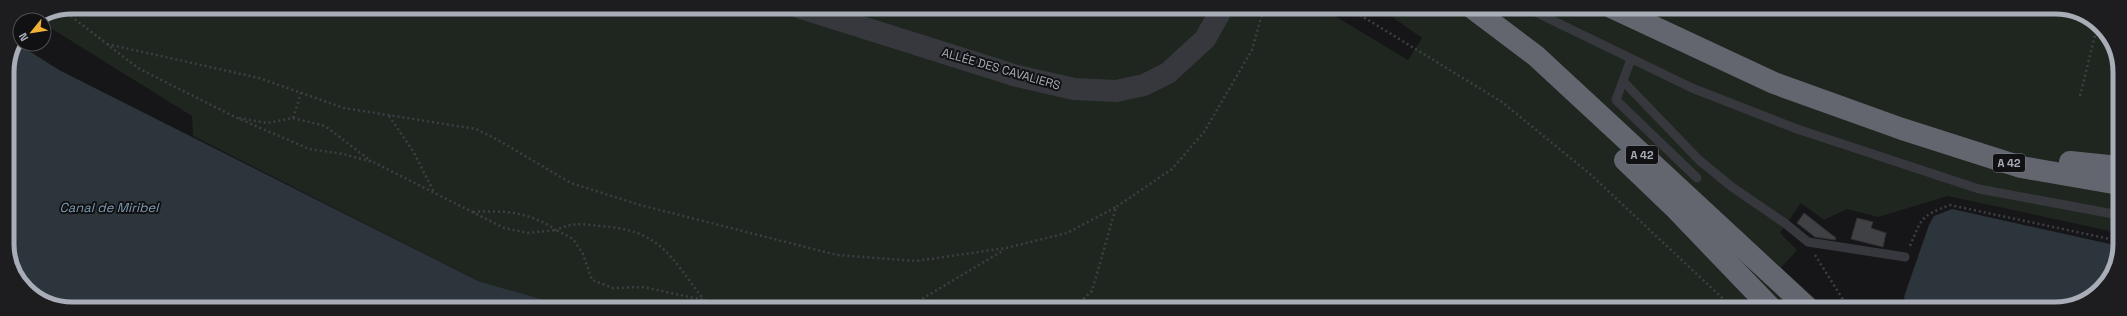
<svg xmlns="http://www.w3.org/2000/svg" width="2127" height="316" viewBox="0 0 2127 316" font-family="'Space Grotesk',sans-serif">
  <style>
    .green { fill: #1e261f }
    .water { fill: #2c353c }
    .building { fill: #404145; stroke: #303034 }
    .lines { fill: none; stroke-linecap: round; stroke-linejoin: round }
    .path { stroke: #3d3f44; stroke-width: 2.5; stroke-dasharray: 2 3; stroke-linecap: butt }
    .service { stroke: #37383d; stroke-width: 9 }
    .tertiary { stroke: #37383d; stroke-width: 22 }
    .motorway { stroke: #63666e; stroke-width: 22 }
    .labels { text-anchor: middle; dominant-baseline: central; stroke-width: 4; stroke-linejoin: round; paint-order: stroke }
    .shield { fill: #111113; stroke: #7b7e86; stroke-width: 1 }
    .shield-label { font-size: 11px; font-weight: bold; fill: #a8adb8 }
    .street-label { font-size: 12px; fill: #a8adb8; stroke: #111113 }
    .water-label { font-size: 13px; font-style: italic; fill: #7f9bb3; stroke: #111113 }
    .rim { fill: none; stroke: #a8adb8; stroke-width: 5 }
  </style>
  <rect width="100%" height="100%" fill="#161618"/>
  <path class="green" d="M72 7H1320L1408 60 1422 38 1378 7 2064 8 2098 23 2119 59V233L1948 196 1878 217 1847 209 1824 220 1801 203 1780 233 1797 250 1781 268 1827 309H576L478 281 193 136 192 116 44 24V20H40Z"/>
  <g class="water">
    <path d="M18 44 59 70 478 281 576 309 64 308 29 293 9 261 7 71Z"/>
    <path d="M1952 209 2119 246V253L2098 293 2056 309H1908L1904 297 1929 225 1934 216Z"/>
  </g>
  <g class="building">
    <path d="M1804 213 1836 238 1835 240 1815 237 1797 223Z"/>
    <path d="M1857 218 1873 222 1871 228 1886 233 1883 247 1851 239Z"/>
  </g>
  <g class="lines">
    <g class="path">
      <path d="M1347 7 1502 102 1590 174 1734 309"/>
      <path d="M63 10 138 68 235 117 309 149 343 154 373 162 504 228 528 233 556 230 573 239 583 254 592 280 613 288 643 287 713 302 731 309"/>
      <path d="M107 44 259 78 344 108 476 129 498 140 571 183 640 205 837 255 916 261 1006 248 1067 233 1116 207"/>
      <path d="M2080 96 2098 23"/>
      <path d="M389 116 413 151 434 192"/>
      <path d="M239 118 267 123 293 118 325 126 371 161"/>
      <path d="M293 118 301 93"/>
      <path d="M473 212C503 210 530 212 556 230 574 222 581 224 600 226 661 230 670 256 704 300"/>
      <path d="M1910 246C1922 218 1920 216 1950 205L2119 241"/>
      <path d="M1815 255 1844 301 1851 309"/>
      <path d="M1894 304 1896 309"/>
      <path d="M905 309 1004 250"/>
      <path d="M1072 309 1092 291 1116 207 1172 169 1204 132 1252 50 1264 7"/>
    </g>
    <g class="service">
      <path d="M1525 7 1692 88 1797 129 1979 189 2119 215"/>
      <path d="M1631 59 1616 100 1697 178"/>
      <path d="M1623 81 1699 160 1732 187 1786 224 1808 242 1905 257"/>
    </g>
    <path class="tertiary" d="M798 7 1017 76 1074 89 1116 91 1144 85 1168 73 1205 39 1223 7"/>
    <g class="motorway">
      <path d="M1471 7 1536 56 1809 309"/>
      <path d="M1611 7 1774 83 1902 129 2021 167 2119 184"/>
      <path d="M1625 160 1674 207 1772 309"/>
      <path d="M2070 162 2119 167"/>
    </g>
  </g>
  <g class="labels">
    <g class="shield">
      <rect x="1626" y="146" width="32" height="18" rx="3"/>
      <rect x="1993" y="154" width="32" height="18" rx="3"/>
    </g>
    <g class="shield-label">
      <text x="1642" y="155">A 42</text>
      <text x="2009" y="163">A 42</text>
    </g>
    <g class="street-label">
      <text transform="translate(1001 69) rotate(16)">ALLÉE DES CAVALIERS</text>
    </g>
    <g class="water-label">
      <text x="109" y="207">Canal de Miribel</text>
    </g>
  </g>
  <path d="M0 0H2127V316H0ZM72 14H2055A58 58 0 0 1 2113 72V244A58 58 0 0 1 2055 302H72A58 58 0 0 1 14 244V72A58 58 0 0 1 72 14Z" fill="#1d1d20" fill-rule="evenodd"/>
  <path class="rim" d="M72 14H2055A58 58 0 0 1 2113 72V244A58 58 0 0 1 2055 302H72A58 58 0 0 1 14 244V72A58 58 0 0 1 72 14Z"/>
  <g transform="translate(32 32) rotate(240)"><circle r="19" fill="#111113" stroke="#4d4f55"/>
  <path d="M0-3L7 15L0 10L-7 15Z" fill="#f2b134"/>
  <text y="-6" font-size="11" font-weight="bold" text-anchor="middle" fill="#a8adb8">N</text>
  </g>
</svg>
